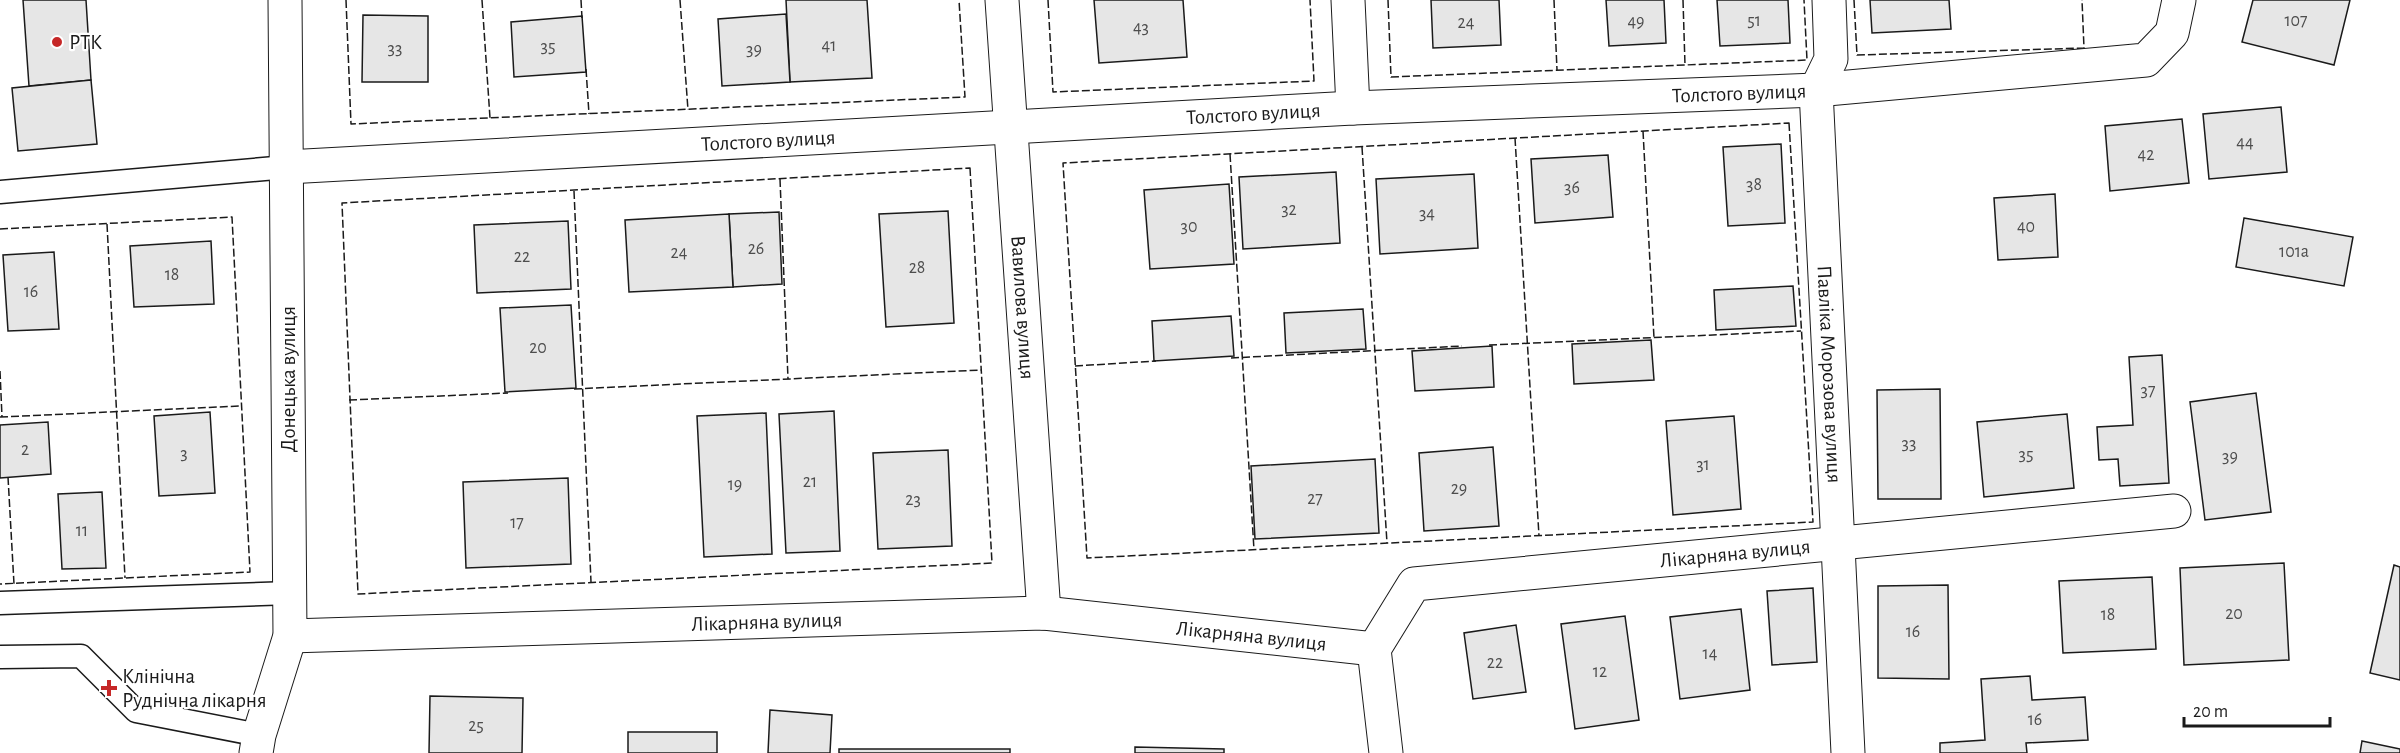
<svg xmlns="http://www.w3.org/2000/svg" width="2400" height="753" viewBox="0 0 2400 753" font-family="'Alegreya Sans',sans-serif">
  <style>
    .building { fill: #e6e6e6; stroke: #1a1a1a; stroke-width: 1.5 }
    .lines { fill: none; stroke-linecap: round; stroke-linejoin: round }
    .service-casing { stroke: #1a1a1a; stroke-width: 25 }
    .minor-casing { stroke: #1a1a1a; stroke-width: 35 }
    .service { stroke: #fff; stroke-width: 22 }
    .minor { stroke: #fff; stroke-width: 33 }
    .fence { stroke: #1a1a1a; stroke-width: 1.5; stroke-dasharray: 8 3; stroke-linecap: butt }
    .poi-dot { fill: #c62828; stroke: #fff; stroke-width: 2 }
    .labels { text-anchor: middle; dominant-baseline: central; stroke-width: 4.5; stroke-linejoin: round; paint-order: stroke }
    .number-label { font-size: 18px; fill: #4d4d4d }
    .poi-label { font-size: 21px; fill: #1a1a1a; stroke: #fff; text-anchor: start }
    .street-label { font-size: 21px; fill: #1a1a1a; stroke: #fff }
  </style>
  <rect width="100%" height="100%" fill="#fff"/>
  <g class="building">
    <path d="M23 0H86L91 80 29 86Z"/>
    <path d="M786 0H867L872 78 790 82Z"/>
    <path d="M1094 0H1183L1187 57 1099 63Z"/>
    <path d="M1431 0H1499L1501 45 1433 48Z"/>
    <path d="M1606 0H1664L1666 43 1609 46Z"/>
    <path d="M1717 0H1788L1790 43 1720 46Z"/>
    <path d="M1870 0H1949L1951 29 1872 33Z"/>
    <path d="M2253 0H2350L2334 65 2242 42Z"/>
    <path d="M786 14 790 82 722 86 718 19Z"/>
    <path d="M363 15 428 16V82H362Z"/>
    <path d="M582 16 586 72 514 77 511 22Z"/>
    <path d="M91 80 97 144 18 151 12 88Z"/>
    <path d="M2281 107 2287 172 2209 179 2203 114Z"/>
    <path d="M2182 119 2189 183 2110 191 2105 126Z"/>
    <path d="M1781 144 1785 223 1728 226 1723 147Z"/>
    <path d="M1608 155 1613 217 1535 223 1531 159Z"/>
    <path d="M1336 172 1340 243 1243 249 1239 177Z"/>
    <path d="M1474 174 1478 248 1380 254 1376 179Z"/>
    <path d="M1229 184 1234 264 1150 269 1144 190Z"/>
    <path d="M2055 194 2058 257 1998 260 1994 198Z"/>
    <path d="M948 211 954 323 886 327 879 214Z"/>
    <path d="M779 212 782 284 733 287 729 214Z"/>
    <path d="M729 214 733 287 629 292 625 220Z"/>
    <path d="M2244 218 2353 237 2344 286 2236 267Z"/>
    <path d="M568 221 571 289 477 293 474 225Z"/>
    <path d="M211 241 214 304 134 307 130 246Z"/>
    <path d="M54 252 59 329 8 331 3 255Z"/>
    <path d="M1793 286 1796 326 1716 330 1714 290Z"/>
    <path d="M571 305 576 388 505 392 500 308Z"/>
    <path d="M1363 309 1366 349 1286 353 1284 313Z"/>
    <path d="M1231 316 1234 356 1154 361 1152 321Z"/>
    <path d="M1651 340 1654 380 1574 384 1572 344Z"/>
    <path d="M1492 346 1494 387 1415 391 1412 351Z"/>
    <path d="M2162 355 2169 483 2120 486 2118 459 2099 460 2097 427 2133 425 2129 357Z"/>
    <path d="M1940 389 1941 499H1878L1877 390Z"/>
    <path d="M2256 393 2271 512 2205 520 2190 402Z"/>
    <path d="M834 411 840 551 786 553 779 414Z"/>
    <path d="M210 412 215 493 159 496 154 416Z"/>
    <path d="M766 413 772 554 704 557 697 416Z"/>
    <path d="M2067 414 2074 488 1984 497 1977 422Z"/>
    <path d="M1734 416 1741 509 1673 515 1666 421Z"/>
    <path d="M48 422 51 474 0 478V425Z"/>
    <path d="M1493 447 1499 526 1424 531 1419 453Z"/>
    <path d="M948 450 952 546 878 549 873 453Z"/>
    <path d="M1375 459 1379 533 1255 539 1251 466Z"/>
    <path d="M568 478 571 564 466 568 463 482Z"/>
    <path d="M102 492 106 568 62 569 58 494Z"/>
    <path d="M2284 563 2289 660 2184 665 2180 568Z"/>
    <path d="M2394 565 2400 567V680L2370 673Z"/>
    <path d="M2152 577 2156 649 2063 653 2059 581Z"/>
    <path d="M1948 585 1949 679 1878 678V586Z"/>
    <path d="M1813 588 1817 662 1772 665 1767 591Z"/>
    <path d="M1741 609 1750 690 1680 699 1670 617Z"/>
    <path d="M1625 616 1639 720 1575 729 1561 624Z"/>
    <path d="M1516 625 1526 692 1473 699 1464 633Z"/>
    <path d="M2030 676 2032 700 2085 697 2088 740 2026 743 2027 753H1940V743L1985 740 1981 679Z"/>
    <path d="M430 696 523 698 522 753H429Z"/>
    <path d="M770 710 832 715 830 753H768Z"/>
    <rect x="628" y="732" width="89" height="21"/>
    <path d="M2362 741 2400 749V753H2360Z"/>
    <path d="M1135 747 1224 749V753H1135Z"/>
    <rect x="839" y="749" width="171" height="4"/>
  </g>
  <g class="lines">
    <defs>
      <g id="service">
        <path d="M0 192 287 167"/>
        <path d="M0 603 290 593"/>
        <path d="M0 657 81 656 136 711 259 735"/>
      </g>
      <g id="minor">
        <path id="s1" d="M1002 0 1044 613"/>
        <path d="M1348 0 1353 108"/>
        <path id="s2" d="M1829 0 1831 59 1816 90 1848 753"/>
        <path id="s3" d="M287 167 1353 108 1816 90 2146 60 2172 33 2179 0"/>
        <path id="s4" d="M290 636 1044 613 1374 649"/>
        <path id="s5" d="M1374 649 1414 584 2174 511"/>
        <path d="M1374 649 1386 753"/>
        <path d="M256 753 259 735 290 636 285 0"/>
      </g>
    </defs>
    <use href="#service" class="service-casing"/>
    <use href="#minor" class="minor-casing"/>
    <use href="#service" class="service"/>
    <use href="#minor" class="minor"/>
    <g class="fence">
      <path d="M346 0 351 124 965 97 959 0"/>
      <path d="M482 0 490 118"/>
      <path d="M581 0 582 18"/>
      <path d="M680 0 688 110"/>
      <path d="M1048 0 1053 92 1314 81 1310 0"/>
      <path d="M1388 0 1391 77 1807 60 1804 0"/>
      <path d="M1554 0 1557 70"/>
      <path d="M1683 0 1685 65"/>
      <path d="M1854 0 1857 55 2084 48 2082 0"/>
      <path d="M586 69 589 114"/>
      <path d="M1789 123 1813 522 1087 558 1063 163Z"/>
      <path d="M1643 131 1654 338"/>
      <path d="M1515 138 1539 536"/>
      <path d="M1362 147 1387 543"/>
      <path d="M1230 154 1254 550"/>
      <path d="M970 168 992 563 358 594 342 203Z"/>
      <path d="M780 179 788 379"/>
      <path d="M574 191 591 582"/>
      <path d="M107 224 125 578"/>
      <path d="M0 229 232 217 250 572 0 584"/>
      <path d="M1489 345 1801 331"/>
      <path d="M1231 358 1462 346"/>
      <path d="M1075 366 1156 361"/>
      <path d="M0 371 2 417"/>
      <path d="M574 389 981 370"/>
      <path d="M349 400 508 393"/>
      <path d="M0 417 241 406"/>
      <path d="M8 477 14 584"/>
    </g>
  </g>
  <g class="poi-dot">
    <circle cx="57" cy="42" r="6"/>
    <path d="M106 679h6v6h6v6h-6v6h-6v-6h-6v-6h6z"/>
  </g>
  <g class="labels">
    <g class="number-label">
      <text x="1754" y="21">51</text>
      <text x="2296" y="21">107</text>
      <text x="1636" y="22">49</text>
      <text x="1466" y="23">24</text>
      <text x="1141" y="28">43</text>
      <text x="829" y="46">41</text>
      <text x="548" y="47">35</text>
      <text x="395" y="49">33</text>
      <text x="754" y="50">39</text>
      <text x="2245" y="143">44</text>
      <text x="2146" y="155">42</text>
      <text x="1754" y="185">38</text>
      <text x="1572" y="188">36</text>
      <text x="1289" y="210">32</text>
      <text x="1427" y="214">34</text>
      <text x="1189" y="227">30</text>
      <text x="2026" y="227">40</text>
      <text x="756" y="249">26</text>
      <text x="2294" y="252">101а</text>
      <text x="679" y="253">24</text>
      <text x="522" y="257">22</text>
      <text x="917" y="268">28</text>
      <text x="172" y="275">18</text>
      <text x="31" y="292">16</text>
      <text x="538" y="348">20</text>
      <text x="2148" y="391">37</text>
      <text x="1909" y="444">33</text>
      <text x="25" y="450">2</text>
      <text x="184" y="454">3</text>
      <text x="2026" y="455">35</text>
      <text x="2230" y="457">39</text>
      <text x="1703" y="465">31</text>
      <text x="810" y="482">21</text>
      <text x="735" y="485">19</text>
      <text x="1459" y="489">29</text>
      <text x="1315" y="499">27</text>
      <text x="913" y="500">23</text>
      <text x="517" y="523">17</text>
      <text x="82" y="531">11</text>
      <text x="2234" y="614">20</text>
      <text x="2108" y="615">18</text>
      <text x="1913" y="632">16</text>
      <text x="1710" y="654">14</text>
      <text x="1495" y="663">22</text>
      <text x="1600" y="672">12</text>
      <text x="2035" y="720">16</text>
      <text x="476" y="726">25</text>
    </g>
    <g class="poi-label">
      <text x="69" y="42">РТК</text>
      <text x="122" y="676">Клінічна<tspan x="122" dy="24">Руднічна лікарня</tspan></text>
    </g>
    <g class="street-label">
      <text stroke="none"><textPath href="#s3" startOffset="1454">Толстого вулиця</textPath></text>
      <text stroke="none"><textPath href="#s3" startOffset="968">Толстого вулиця</textPath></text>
      <text stroke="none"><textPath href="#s3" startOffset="482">Толстого вулиця</textPath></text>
      <text stroke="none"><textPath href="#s1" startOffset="308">Вавилова вулиця</textPath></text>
      <text stroke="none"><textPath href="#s2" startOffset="378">Павліка Морозова вулиця</textPath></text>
      <text transform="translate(288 379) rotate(-90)">Донецька вулиця</text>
      <text stroke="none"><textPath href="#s5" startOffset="399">Лікарняна вулиця</textPath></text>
      <text stroke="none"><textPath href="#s4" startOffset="477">Лікарняна вулиця</textPath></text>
      <text stroke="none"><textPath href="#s4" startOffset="963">Лікарняна вулиця</textPath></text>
    </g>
  </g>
  <path d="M2184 717v9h146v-9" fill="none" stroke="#1a1a1a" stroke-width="3"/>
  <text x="2193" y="717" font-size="18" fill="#1a1a1a" stroke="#ffffff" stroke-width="4.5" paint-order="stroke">20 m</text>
</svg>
